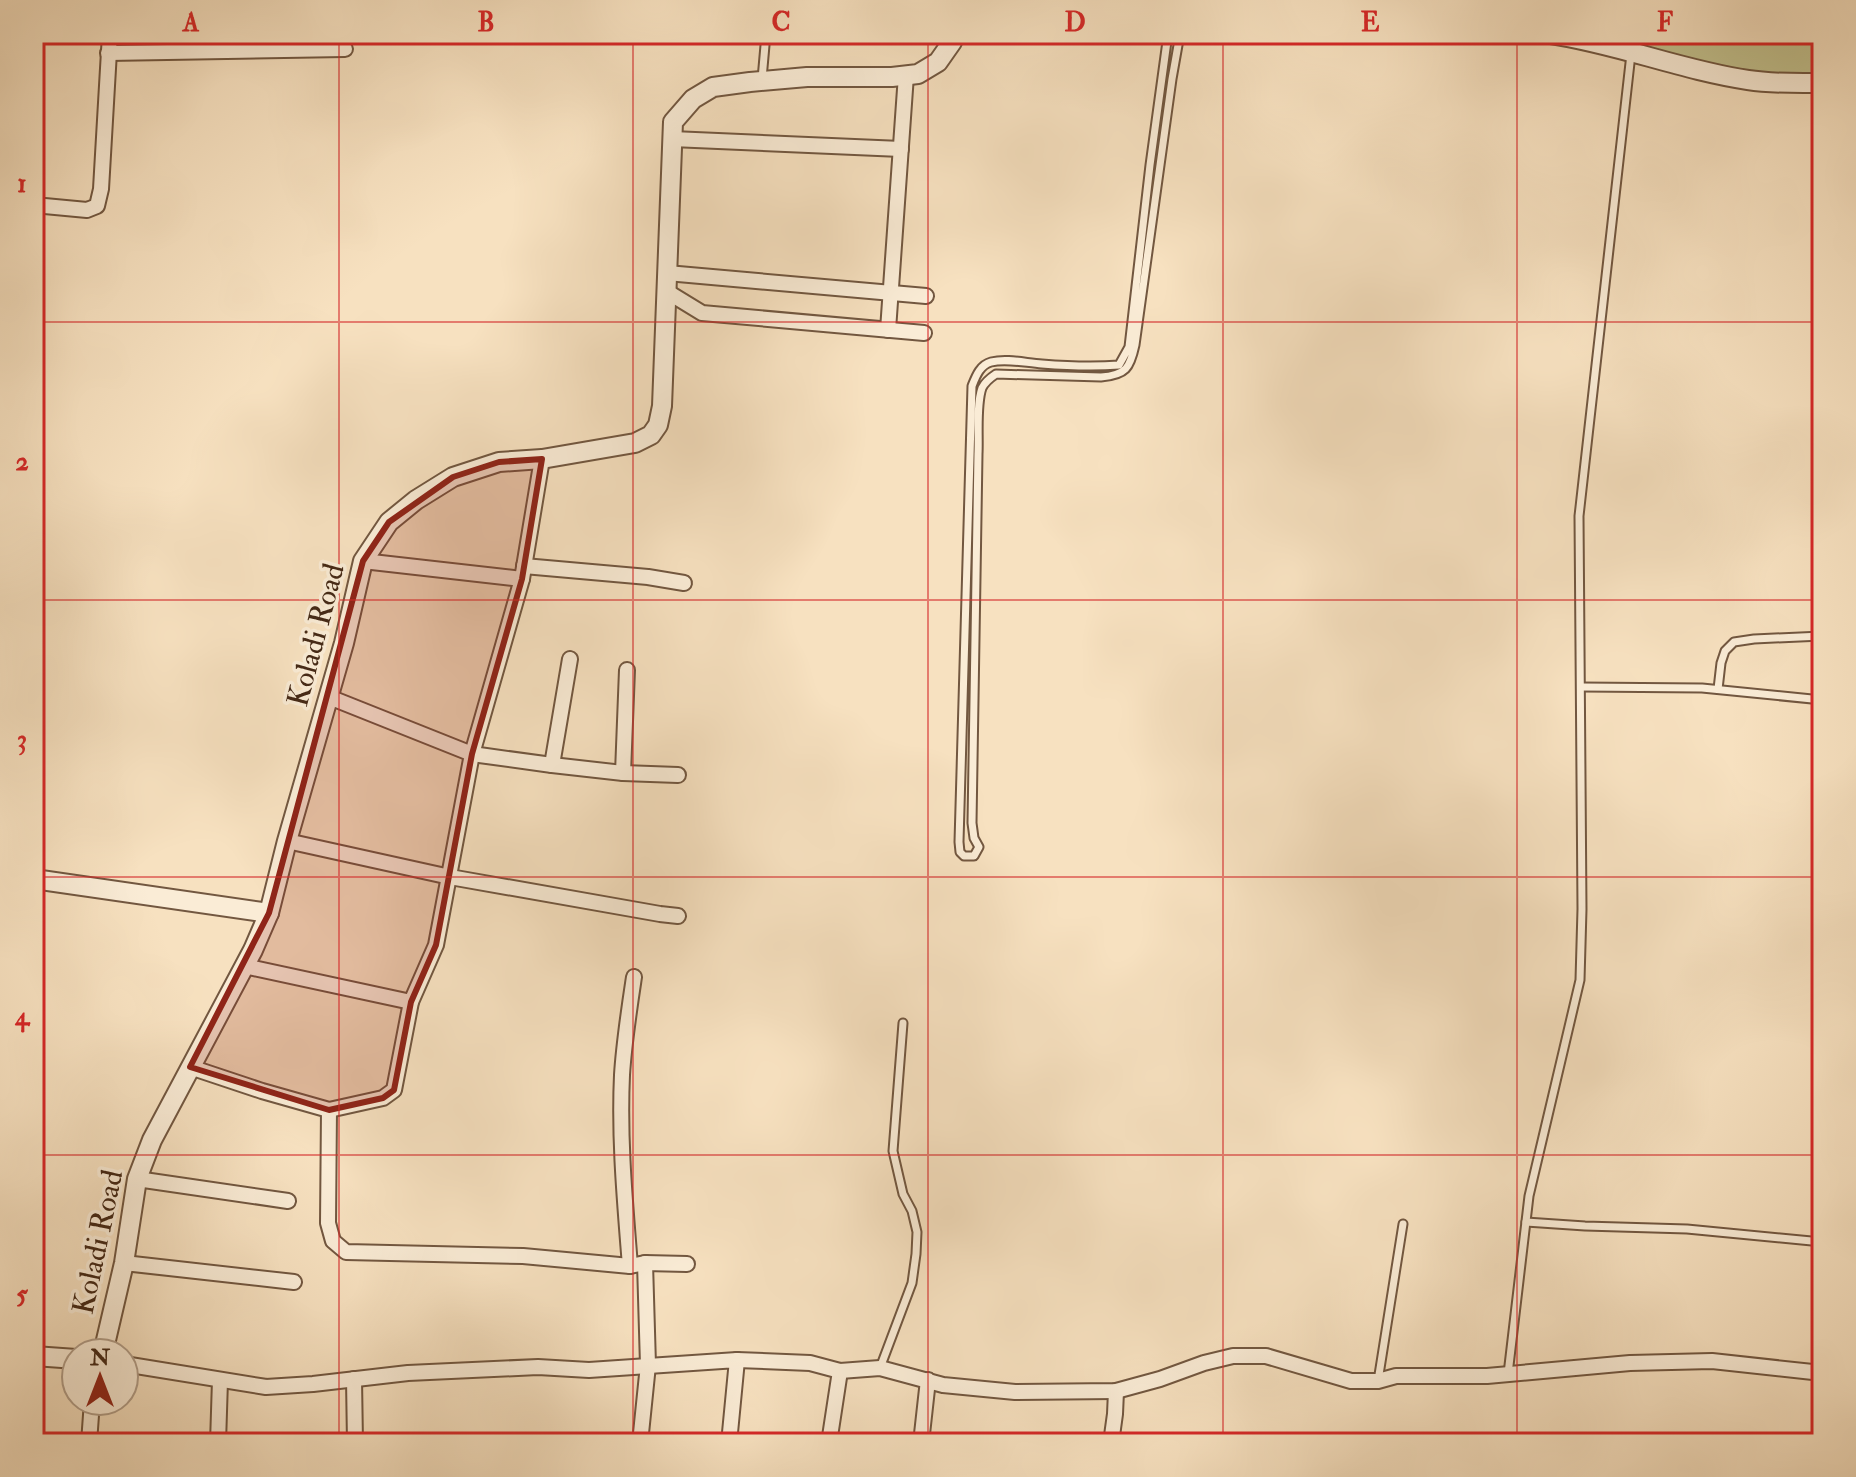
<svg xmlns="http://www.w3.org/2000/svg" width="1856" height="1477" viewBox="0 0 1856 1477" font-family="'IM FELL Double Pica',serif">
  <style>
    .green { fill: #c2c18e; stroke: #847552; stroke-width: 2 }
    .lines { fill: none; stroke-linecap: round; stroke-linejoin: round }
    .service-casing { stroke: #725740; stroke-width: 11 }
    .minor-casing { stroke: #725740; stroke-width: 18 }
    .tertiary-casing { stroke: #725740; stroke-width: 22 }
    .service { stroke: #faecd6; stroke-width: 7 }
    .minor { stroke: #faecd6; stroke-width: 14 }
    .tertiary { stroke: #faecd6; stroke-width: 18 }
    .marked { fill: #8f2418; fill-opacity: 0.2; stroke: #8f2418; stroke-width: 6; stroke-linejoin: round }
    .grid { fill: none; stroke: #d62828; stroke-width: 2; stroke-opacity: 0.55 }
    .labels { text-anchor: middle; dominant-baseline: central; stroke-width: 7; stroke-linejoin: round; paint-order: stroke }
    .street-label { font-size: 30px; fill: #452916; stroke: #faecd6 }
    .neatline { fill: none; stroke: #d62828; stroke-width: 3 }
    .grid-label { font-size: 26px; text-anchor: middle; font-weight: bold; fill: #d62828 }
  </style>
  <rect width="100%" height="100%" fill="#f7e1c0"/>
  <filter id="stains"><feTurbulence type="fractalNoise" baseFrequency=".0025" numOctaves="4"/><feColorMatrix values="0 0 0 0 .2 0 0 0 0 .09 0 0 0 0 .02 0 0 0 .5 -.17"/></filter>
  <radialGradient id="worn" r=".72"><stop offset=".6" stop-color="#630" stop-opacity="0"/><stop offset="1" stop-color="#630" stop-opacity=".3"/></radialGradient>
  <path class="green" d="M1515 34H1822V82Z"/>
  <g class="lines">
    <defs>
      <g id="service">
        <path d="M1168 34 1150 165 1129 347 1119 365C1093 367 1068 366 1042 364 1026 363 1007 358 991 362 980 365 976 376 972 386L959 842 960 852 964 856H974L979 847 974 838 972 823 978 454C979 436 976 405 982 388 985 382 990 378 996 374L1101 377C1126 375 1130 368 1135 345L1172 79 1180 34"/>
        <path d="M762 79 766 34"/>
        <path d="M1581 687 1702 688 1822 700"/>
        <path d="M1718 689 1721 663 1725 651 1734 642 1754 639 1822 636"/>
        <path d="M1526 1222 1585 1226 1687 1229 1822 1242"/>
        <path d="M880 1368 912 1283 916 1254 917 1232 912 1211 903 1194 893 1151 903 1023"/>
        <path d="M1508 1374 1529 1196 1580 980 1582 909 1579 516 1631 54"/>
        <path d="M1378 1381 1403 1224"/>
      </g>
      <g id="minor">
        <path d="M108 53 345 49"/>
        <path d="M672 139 901 149"/>
        <path d="M34 205 87 210 97 206 101 189 110 34"/>
        <path d="M667 273 926 296"/>
        <path d="M666 291 702 313 924 333"/>
        <path d="M888 330 906 75"/>
        <path d="M363 561 522 579"/>
        <path d="M524 566 648 577 684 583"/>
        <path d="M329 697 472 754 552 765 623 773 678 775"/>
        <path d="M552 765 570 659"/>
        <path d="M623 773 627 670"/>
        <path d="M287 841 450 877 660 914 678 916"/>
        <path d="M244 966 411 1002"/>
        <path d="M190 1067 262 1091 329 1110 383 1098 394 1090 411 1002 436 945 472 754 522 579 542 459"/>
        <path d="M329 1110 328 1223 333 1241 346 1252 523 1256 630 1266 645 1263 687 1264"/>
        <path d="M137 1179 288 1201"/>
        <path d="M124 1263 294 1282"/>
        <path d="M630 1266C625 1202 619 1139 622 1075 624 1042 629 1010 634 977"/>
        <path d="M737 1360 810 1363 840 1371 880 1368 943 1385 1015 1392 1116 1391 1160 1379 1204 1363 1233 1356H1266L1351 1381H1378L1396 1376H1487L1630 1363 1712 1361 1822 1373"/>
        <path d="M124 1364 266 1387 313 1384 408 1373 538 1367 589 1370 737 1360 729 1443"/>
        <path d="M354 1379 355 1443"/>
        <path d="M89 1443 92 1401"/>
        <path d="M218 1443 220 1380"/>
        <path d="M640 1443 648 1365 645 1263"/>
        <path d="M829 1443 840 1371"/>
        <path d="M921 1443 928 1380"/>
        <path d="M1111 1443 1115 1414 1116 1391"/>
      </g>
      <g id="tertiary">
        <path d="M1551 34C1618 44 1681 70 1748 80 1773 84 1798 83 1822 83"/>
        <path d="M34 879 269 913"/>
        <path d="M103 1353 124 1263 137 1179 152 1140 253 950 269 913 287 841 344 643 363 561 389 522 416 500 453 477 499 462 542 459 635 443 651 435 658 425 662 406 673 122 693 99 713 87 750 82 807 77H892L918 74 938 62 952 42 955 34"/>
        <path d="M34 1356 76 1359"/>
      </g>
    </defs>
    <use href="#service" class="service-casing"/>
    <use href="#minor" class="minor-casing"/>
    <use href="#tertiary" class="tertiary-casing"/>
    <use href="#service" class="service"/>
    <use href="#minor" class="minor"/>
    <use href="#tertiary" class="tertiary"/>
  </g>
  <path class="marked" d="M542 459 522 579 472 754 436 945 411 1002 394 1090 383 1098 329 1110 190 1067 269 913 363 561 389 522 453 477 499 462Z"/>
  <path class="grid" d="M339 34V1443M633 34V1443M928 34V1443M1223 34V1443M1517 34V1443M34 322H1822M34 600H1822M34 877H1822M34 1155H1822"/>
  <g class="labels">
    <g class="street-label">
      <text transform="translate(316 635) rotate(-75)">Koladi Road</text>
      <text transform="translate(98 1242) rotate(-78)">Koladi Road</text>
    </g>
  </g>
  <rect width="1856" height="1477" fill="none" stroke="#f7e1c0" stroke-width="88"/>
  <g transform="translate(100 1377)"><circle r="38" fill="#faecd6" stroke="#b29e89" stroke-width="2"/>
  <path d="M0-6L14 30L0 20L-14 30Z" fill="#8f2418"/>
  <text y="-12" font-size="22" font-weight="bold" text-anchor="middle" fill="#452916">N</text>
  </g>
  <rect x="44" y="44" width="1768" height="1389" class="neatline"/>
  <g class="grid-label">
    <text x="191" y="31">A</text>
    <text x="486" y="31">B</text>
    <text x="781" y="31">C</text>
    <text x="1075" y="31">D</text>
    <text x="1370" y="31">E</text>
    <text x="1665" y="31">F</text>
    <text x="22" y="192">1</text>
    <text x="22" y="470">2</text>
    <text x="22" y="748">3</text>
    <text x="22" y="1025">4</text>
    <text x="22" y="1303">5</text>
  </g>
  <rect width="100%" height="100%" filter="url(#stains)"/>
  <rect width="100%" height="100%" fill="url(#worn)"/>
</svg>
